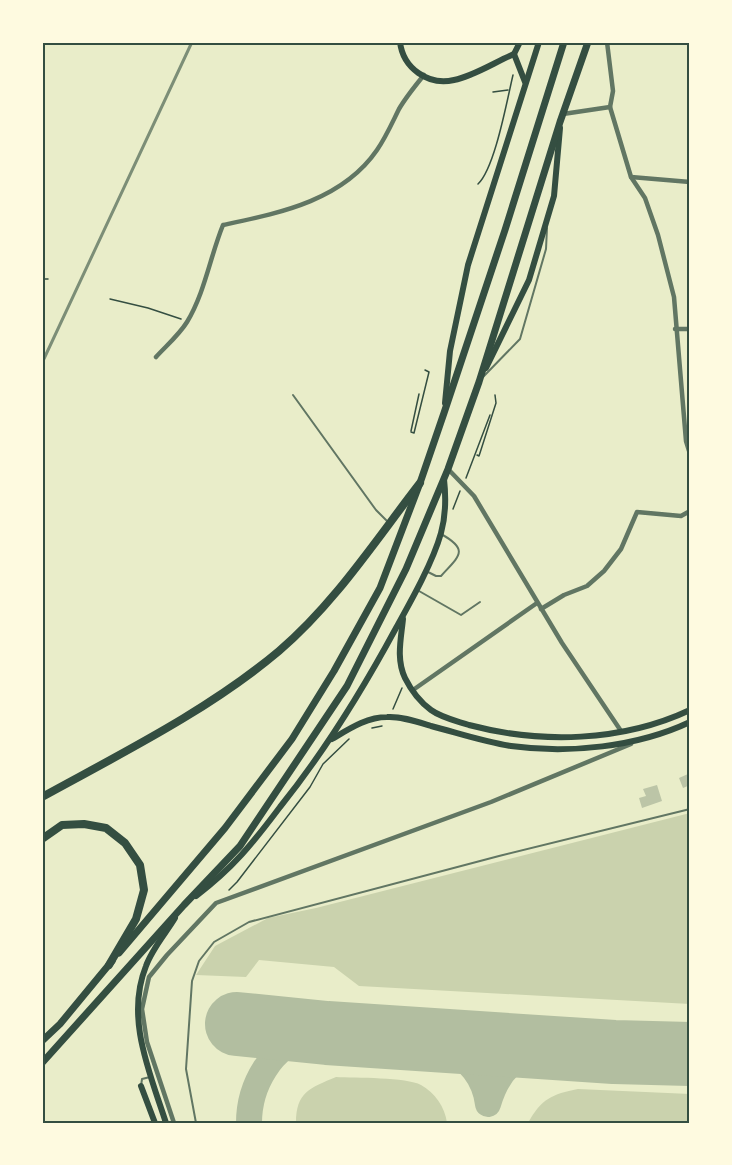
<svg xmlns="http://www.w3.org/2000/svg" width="732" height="1165" viewBox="0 0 732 1165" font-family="Poppins,sans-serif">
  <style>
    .green { fill: #cad2ad }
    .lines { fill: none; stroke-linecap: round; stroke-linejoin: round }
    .taxiway { stroke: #b2bea0; stroke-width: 26 }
    .runway { stroke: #b2bea0; stroke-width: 64 }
    .building { fill: #bcc5a7 }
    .path { stroke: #344e41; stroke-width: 1.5 }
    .service { stroke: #617663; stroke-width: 2 }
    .minor { stroke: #617663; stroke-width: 4.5 }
    .secondary { stroke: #344e41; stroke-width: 6 }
    .primary { stroke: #344e41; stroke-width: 7 }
    .trunk { stroke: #344e41; stroke-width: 8 }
    .rail { stroke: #7c8e77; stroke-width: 3 }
    .neatline { fill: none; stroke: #344e41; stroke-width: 2 }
  </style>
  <rect width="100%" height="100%" fill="#e9edc9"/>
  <g class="green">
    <path d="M690 813V1004L359 986 334 967 259 960 246 977 196 975 215 946 268 918 316 908Z"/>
    <path d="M336 1077C355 1078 407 1077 421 1085 435 1093 445 1107 447 1123H296C296 1092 310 1088 336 1077Z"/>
    <path d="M578 1089 690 1094V1123H528C541 1099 552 1094 578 1089Z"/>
  </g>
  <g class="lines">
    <path class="taxiway" d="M249 1123C249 1086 271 1045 310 1035 328 1030 351 1035 370 1035 419 1038 480 1044 488 1104 508 1035 557 1049 614 1052"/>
    <path class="runway" d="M237 1024 327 1033 614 1052 690 1054"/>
  </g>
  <g class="building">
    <path d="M688 774 690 785 683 788 679 778Z"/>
    <path d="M657 785 662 801 642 808 639 798 646 796 643 789Z"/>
  </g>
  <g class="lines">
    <g class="path">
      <path d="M493 92 508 90"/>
      <path d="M478 184C495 168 507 100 513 75"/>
      <path d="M42 279H48"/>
      <path d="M110 299 148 308 181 319"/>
      <path d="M411 431 419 394"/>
      <path d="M411 432 414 433 429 372 425 370"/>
      <path d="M477 455 479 456 496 403 495 395"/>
      <path d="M466 478 490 415"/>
      <path d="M453 509 460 491"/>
      <path d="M393 709 402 688"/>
      <path d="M372 728 382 726"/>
      <path d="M229 890 237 882 310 787 323 764 349 739"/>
    </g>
    <g class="service">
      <path d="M483 377 520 339 546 249 547 228"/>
      <path d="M293 395 376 510 387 521"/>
      <path d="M428 572 436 576H441C459 556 470 550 441 534"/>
      <path d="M419 591 461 615 480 602"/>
      <path d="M141 1086 142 1079 150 1077"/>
      <path d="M196 1123 186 1069 192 981 199 961 214 942 249 922 499 856 690 809"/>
    </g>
    <g class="minor">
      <path d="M610 107 631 177 645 198 658 235 674 297 686 441 690 454"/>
      <path d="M563 114 610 107 613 91 607 42"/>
      <path d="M631 177 690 182"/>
      <path d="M675 329H690"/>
      <path d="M156 357C166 346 179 335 187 322 205 292 210 257 223 225 279 213 342 201 377 150 386 137 392 123 399 109 406 97 415 86 424 75"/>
      <path d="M448 469 474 496 562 643 621 731"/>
      <path d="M541 609 564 595 587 586 604 571 621 549 637 512 681 516 690 511"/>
      <path d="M413 690 537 603"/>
      <path d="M174 1123 147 1042 142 1009 149 977 167 955 216 903 491 802 631 744"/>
    </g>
    <g class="secondary">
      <path d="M400 42C403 68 428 86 454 80 474 76 495 62 514 54"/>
      <path d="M514 54 525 82"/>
      <path d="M514 54 520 42"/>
      <path d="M486 368 529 280 554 196 560 128"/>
      <path d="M445 403 450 351 468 265 539 42"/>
      <path d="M403 619C401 639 396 659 405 678 411 690 420 702 431 710 442 718 457 721 469 725 541 744 622 742 690 710"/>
      <path d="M332 739C349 729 367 717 387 717 401 716 418 722 431 726 458 733 484 742 511 746 569 754 637 747 690 722"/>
      <path d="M196 896C233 868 253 843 280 807 325 751 362 691 396 628 411 601 433 562 441 533 446 515 446 497 444 479"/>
      <path d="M141 1086 155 1123"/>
      <path d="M166 1123C150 1073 125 1018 146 966 152 949 166 933 175 918"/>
    </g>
    <g class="primary">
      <path d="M119 953 225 828 292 739 334 671 380 588 420 483 444 413 505 230 564 42"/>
      <path d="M42 1041 60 1024 112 961"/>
      <path d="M42 1063 184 905 240 846 347 686 406 569 448 469 479 382 560 122 588 42"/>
    </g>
    <g class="trunk">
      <path d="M42 797C122 753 209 710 279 651 335 603 375 541 420 483"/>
      <path d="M42 839 62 825 84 824 106 828 125 843 140 865 144 890 136 919 109 965"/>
    </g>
    <path class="rail" d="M42 363 192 42"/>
  </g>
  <rect width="732" height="1165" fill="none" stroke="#fefae0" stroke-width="87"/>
  <rect x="44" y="44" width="644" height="1078" class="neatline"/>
</svg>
